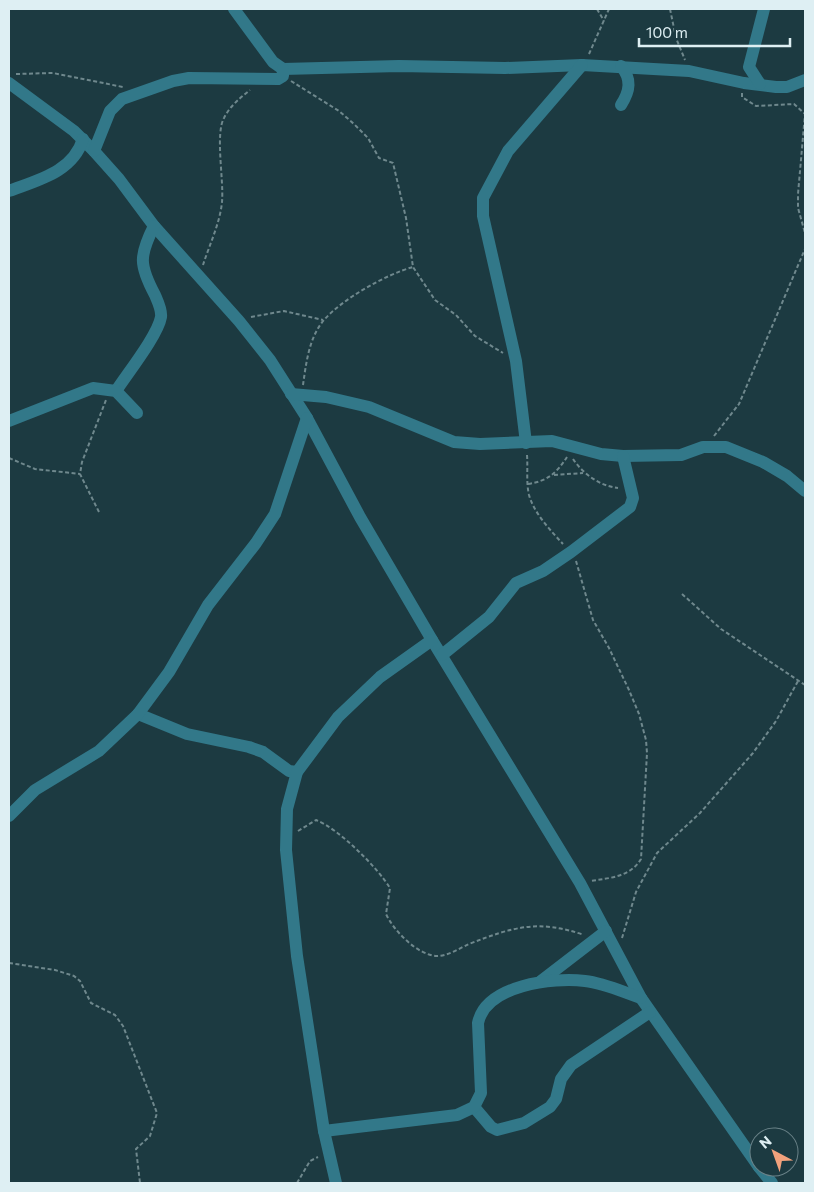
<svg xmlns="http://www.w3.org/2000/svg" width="814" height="1192" viewBox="0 0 814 1192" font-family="Commissioner,sans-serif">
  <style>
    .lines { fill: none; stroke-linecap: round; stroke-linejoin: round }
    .path { stroke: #6f888d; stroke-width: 2; stroke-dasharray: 4 2.5; stroke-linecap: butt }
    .minor { stroke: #327889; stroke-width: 12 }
  </style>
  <rect width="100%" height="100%" fill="#1c3a41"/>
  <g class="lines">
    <g class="path">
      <path d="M597 9 604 21"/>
      <path d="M670 9 676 38 685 60"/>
      <path d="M589 54 609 9"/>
      <path d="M16 74 53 73 123 87"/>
      <path d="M291 81 339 111 354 124 368 138 379 158 393 163 406 218 413 267 435 300 456 315 475 336 503 353"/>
      <path d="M742 93V97L756 106 794 104 805 114 798 194V208L805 233"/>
      <path d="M203 265C209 246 220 223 222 202 224 180 215 134 224 118 230 106 240 98 250 90"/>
      <path d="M251 317 284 311 323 320"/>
      <path d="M303 385C306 364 309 337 324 320 342 299 387 274 413 267"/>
      <path d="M714 436 739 404 805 249"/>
      <path d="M527 455C528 468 526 482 529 495 534 513 550 530 563 544"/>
      <path d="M9 458 35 469 80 474"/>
      <path d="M573 459C583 474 600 486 618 488"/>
      <path d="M554 475 583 473"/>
      <path d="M528 484C547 481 556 474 567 457"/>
      <path d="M99 512 80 474 82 462 106 400"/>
      <path d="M576 561 593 620 609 648 629 690 639 714 646 740 647 753 641 859C630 877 610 878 590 881"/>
      <path d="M682 594 721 629 805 685"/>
      <path d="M298 831 316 820C339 829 377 867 390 888L386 914C394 931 417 955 437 956 448 956 460 948 469 944 513 927 538 919 584 935"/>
      <path d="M622 938 636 892 657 853 700 813 753 753 776 721 798 681"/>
      <path d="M9 963 55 970 74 976 80 981 91 1003 115 1015 123 1026 157 1113 150 1136 136 1149 140 1183"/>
      <path d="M297 1183 310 1161 318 1157"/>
    </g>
    <g class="minor">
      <path d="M234 9 273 62 283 69 399 66 505 68 582 65 689 71 744 83 776 87H787L805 80"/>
      <path d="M9 83 74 131 94 151 119 179 154 226 239 321 270 360 307 418 360 517 432 640 580 883 641 998 759 1167"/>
      <path d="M760 84 749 67 764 9"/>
      <path d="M621 105C630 91 632 79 621 66"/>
      <path d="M94 151 110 111 122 99 173 81 189 78 278 79 283 76V69"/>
      <path d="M9 191C38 180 73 172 83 139"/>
      <path d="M116 391C127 374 158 335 161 317 162 310 158 302 155 295 139 265 139 256 154 226"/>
      <path d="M291 394 326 397 369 407 454 442 480 444 552 441 601 454 623 456 681 455 703 447H726L763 462 787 476 805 491"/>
      <path d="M9 421 93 388 116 391 137 413"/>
      <path d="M526 443 516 361 483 216V198L508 151 582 65"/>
      <path d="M442 655 489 617 516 583 543 571 571 552 630 507 633 498 623 456"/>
      <path d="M138 714 187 734 249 747 263 752 289 771 297 772"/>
      <path d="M9 816 35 790 99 751 138 714 169 672 208 605 256 543 275 514 307 418"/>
      <path d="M541 981 606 931"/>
      <path d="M474 1107 491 1127 497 1130 524 1123 550 1107 556 1099 561 1079 571 1065 650 1012"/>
      <path d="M324 1131 457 1115 474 1107 481 1093 478 1023C486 985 553 977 585 981 604 983 623 992 641 998"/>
      <path d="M759 1167 772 1183"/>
      <path d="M336 1183 324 1131 297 956 286 850 287 809 297 772 338 717 380 677 432 640"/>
    </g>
  </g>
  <rect width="814" height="1192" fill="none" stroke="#deeff3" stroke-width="20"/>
  <g transform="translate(774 1152) rotate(319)"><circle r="24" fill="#1c3a41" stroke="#6a8288"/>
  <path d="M0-4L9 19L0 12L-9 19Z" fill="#f1a17c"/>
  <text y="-8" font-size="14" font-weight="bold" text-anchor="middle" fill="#deeff3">N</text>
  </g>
  <path d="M639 38v8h151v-8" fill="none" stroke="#deeff3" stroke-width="2.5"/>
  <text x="646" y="38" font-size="15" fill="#deeff3" stroke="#1c3a41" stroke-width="4" paint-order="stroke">100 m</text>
</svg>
